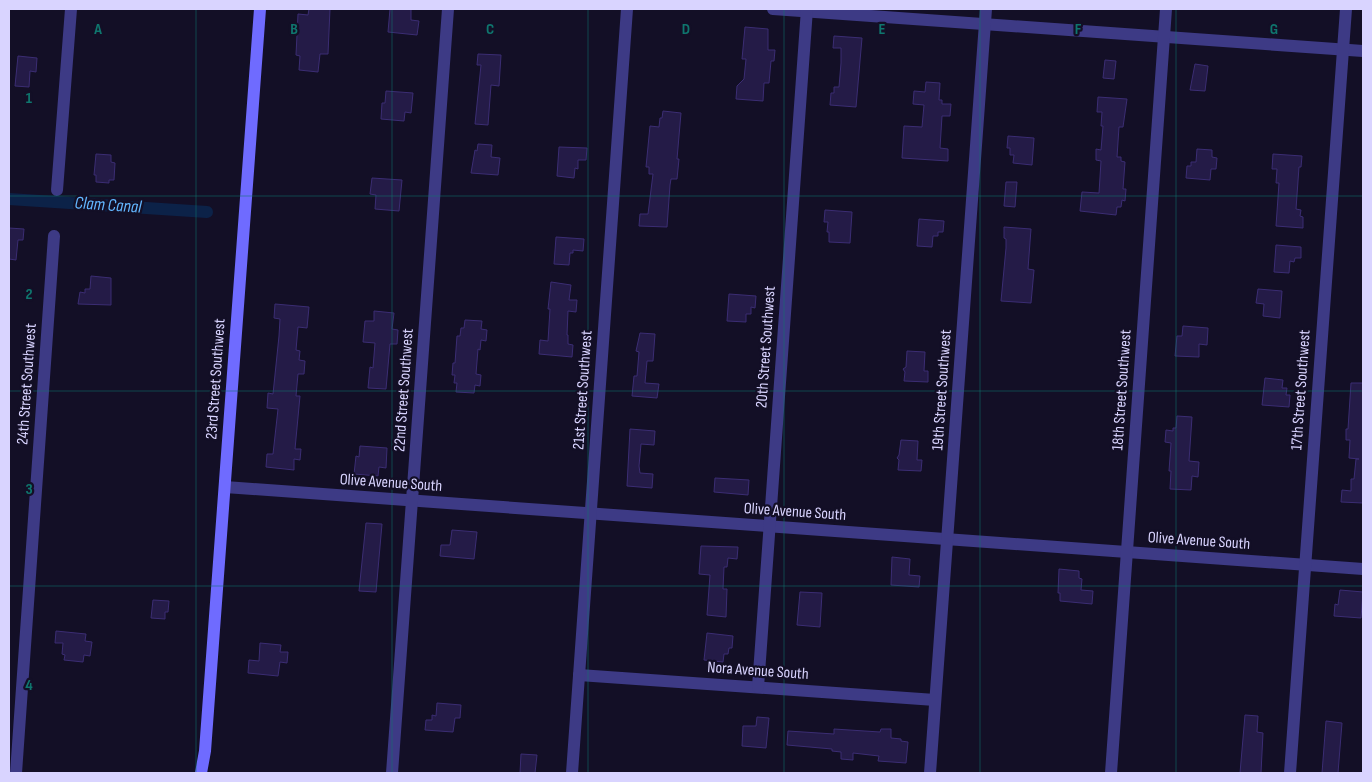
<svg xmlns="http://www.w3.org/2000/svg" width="1372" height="782" viewBox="0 0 1372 782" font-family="'Sofia Sans Condensed',sans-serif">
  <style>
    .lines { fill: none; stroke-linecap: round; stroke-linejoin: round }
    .canal { stroke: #0c2248; stroke-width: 12 }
    .building { fill: #241b47; stroke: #3b2d73 }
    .street { stroke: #3d3a85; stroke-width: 12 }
    .secondary { stroke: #6f6bff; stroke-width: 12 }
    .grid { fill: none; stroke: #0f766e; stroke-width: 1; stroke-opacity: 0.55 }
    .labels { text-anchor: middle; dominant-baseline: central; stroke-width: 4.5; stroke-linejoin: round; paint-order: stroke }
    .street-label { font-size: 16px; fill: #d9d4ff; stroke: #130f26 }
    .water-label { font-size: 18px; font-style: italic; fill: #62b6ff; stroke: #130f26 }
    .grid-label { font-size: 16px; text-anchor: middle; font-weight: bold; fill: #0f766e; stroke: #130f26; stroke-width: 4.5; stroke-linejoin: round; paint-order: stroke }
  </style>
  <rect width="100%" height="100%" fill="#130f26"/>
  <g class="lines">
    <path class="canal" d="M9 199 207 212"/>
  </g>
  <g class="building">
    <path d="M309 9H330L328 54H320L318 72 299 70 300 56 296 55 298 14 308 15Z"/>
    <path d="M390 9H411V20L419 21 417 35 388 32Z"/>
    <path d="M745 27 768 29V50H775L774 61H771L769 83H764L763 101 736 99 737 86 744 79 746 59H742Z"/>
    <path d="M834 36 862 38 856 107 830 105 831 93H834V87H839L841 63V48H833Z"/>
    <path d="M478 54 501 55 499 86 491 85 488 125 475 124 481 65H477Z"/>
    <path d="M18 56 37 58 36 72 30 71 29 87 15 86Z"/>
    <path d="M1105 60 1116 61 1114 79 1103 78Z"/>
    <path d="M1195 64 1208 66 1205 91 1190 90Z"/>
    <path d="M926 82 940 83 939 100H942V104H951L950 116H942L940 148 948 149V161L902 158 904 126 922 127 924 105 913 104 914 91 925 92Z"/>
    <path d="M386 91 413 93 411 113 405 112 404 121 381 119 382 103H385Z"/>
    <path d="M1098 97 1127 99 1123 127H1119L1117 157H1121V161L1125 162 1123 189H1126L1125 201 1122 200 1121 207H1117L1116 215 1080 211 1082 192 1099 193 1101 161 1096 160V149L1101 150 1103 126H1101L1102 112H1097Z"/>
    <path d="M663 111 681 113 677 159H679L677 179H671L670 185 667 227 639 226 640 214H648L653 174H649V167H646L650 126 659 127 660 118H662Z"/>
    <path d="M1008 136 1034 138 1032 165 1013 163 1014 155H1010V148H1007Z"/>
    <path d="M478 144 492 145 491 157 500 158 498 175 471 173 475 150 477 151Z"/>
    <path d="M559 147 587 148 586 160H578V169L575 168 574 178 557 176Z"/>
    <path d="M1197 149 1212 150V157L1217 158 1216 169H1211L1210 180 1186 178 1187 166H1191V162H1196Z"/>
    <path d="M96 154 111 155V162L115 163 114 180H109V183L96 182V175H94Z"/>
    <path d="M1273 154 1302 156 1301 167H1299L1296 209 1301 210 1300 216 1303 217V228L1276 226 1279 183H1276L1277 169H1272Z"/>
    <path d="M372 178 402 180 399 211 375 209 376 195 370 194Z"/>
    <path d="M1006 182H1017L1015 207 1004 206Z"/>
    <path d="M825 210 852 212 850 243 829 242V232H827L828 222H824Z"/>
    <path d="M919 219 944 221 943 232H938V236H933L932 247 917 246Z"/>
    <path d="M1004 227 1031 229 1028 269 1034 270 1031 303 1001 301 1006 248V239L1004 238Z"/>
    <path d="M9 228 24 229 23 240H18L16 260 9 259Z"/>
    <path d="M556 237 584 239 583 251 573 250V253H570L569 265 554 264Z"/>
    <path d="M1276 245 1301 247V258H1295L1294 262 1290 261 1289 273 1274 272Z"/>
    <path d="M91 276 111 278V305L78 304 80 292 85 293V289H90Z"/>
    <path d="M551 282 571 285 569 300H577L576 312 568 311 567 335H568V344L573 345 572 357 539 354 540 340 548 341 550 309H548Z"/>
    <path d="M1258 289 1282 291 1280 318 1263 316 1264 304 1256 303Z"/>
    <path d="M729 294 756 296 755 308 751 307V314H746V322L727 321Z"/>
    <path d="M275 304 309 307 307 328 298 327 296 350 300 351 299 360 305 361 304 374H298L296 396H300L295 449H301L300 460 294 459V470L266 467 267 454H273L278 409 267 408 268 393 273 394 279 336 280 319 274 318Z"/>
    <path d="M374 311 394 313 392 329 398 330 397 344H390L386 389 368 388 370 367 373 368 375 343 363 342 365 321H374Z"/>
    <path d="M465 320 482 321 481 329 487 330 486 341 481 340 480 350 478 349 476 374 481 375 480 386 475 385 474 393 456 392 457 383H454L455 375H452L453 363H455L457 336H460L461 328H464Z"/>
    <path d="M1183 326 1208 328 1207 345 1199 344V357L1175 356 1177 336H1182Z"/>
    <path d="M640 333 655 334 653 361H647L645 383 659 384 657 398 632 396 634 376H637L639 352 636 351Z"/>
    <path d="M907 351 925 352 924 371H928V382L904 381 905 372 903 369 906 367Z"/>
    <path d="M1265 378 1283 380 1282 388H1287L1286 395H1290L1289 407 1262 405Z"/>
    <path d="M1351 383H1363V503L1341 502 1342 490 1351 491V479H1354L1356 459H1359L1349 458 1350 440H1346V429H1348Z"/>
    <path d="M1177 416 1192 417 1189 461 1199 462 1198 477 1192 476 1191 490 1170 489 1171 471H1169L1171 443 1165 442 1166 430 1173 431V428H1176Z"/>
    <path d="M630 429 655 431 654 445 641 444 639 466 640 473 653 474 652 488 627 486Z"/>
    <path d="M901 440 918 441 917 460H922L921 471 898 470 899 460 897 458 899 455Z"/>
    <path d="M360 446 387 448 386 468 379 467 378 476 354 474 356 456 359 457Z"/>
    <path d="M715 478 749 480 748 495 714 492Z"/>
    <path d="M366 523 382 524 376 592 359 591Z"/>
    <path d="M452 530 477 532 474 559 440 556 441 545H450Z"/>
    <path d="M701 546 738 547 737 559 728 558 727 567H724L723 589H727L726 617 707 615 710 575 699 574Z"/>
    <path d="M892 557 910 559 909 575 920 576 919 587 891 585Z"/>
    <path d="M1059 569 1079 571V578L1082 579 1081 590 1093 591 1092 604 1060 601V593H1058Z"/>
    <path d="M1340 590 1363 592 1361 618 1334 616 1335 604 1338 605Z"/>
    <path d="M800 592 822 593 820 627 797 625Z"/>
    <path d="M153 600 169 601 168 612H165V619L151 618Z"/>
    <path d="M56 631 86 634 85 641 92 642 90 656 84 655 83 662 64 660 65 655 62 654 63 643H55Z"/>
    <path d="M707 633 733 636 732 648H729L728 654H724L723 662 704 660Z"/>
    <path d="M260 643 281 645 280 652H288L287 663 280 662 278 676 248 673 249 660 259 661Z"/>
    <path d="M437 703 461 705 460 718H455L453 732 425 730 426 720H432V715L436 716Z"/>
    <path d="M1245 715 1258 716 1257 732 1263 733 1261 773H1240Z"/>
    <path d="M757 717 769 718 766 748 742 746 743 726H756Z"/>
    <path d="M1326 721 1342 723 1338 773H1322Z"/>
    <path d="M834 729 880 732 881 729H891V738L901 739V741L908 742 906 763 878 761 879 756 853 753V760L841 759V752L832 751V749L787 745 788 731 834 734Z"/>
    <path d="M521 754 537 755 535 773H520Z"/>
  </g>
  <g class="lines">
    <g class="street">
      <path d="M773 9 1363 51"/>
      <path d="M57 190 71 9"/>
      <path d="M225 487 1363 569"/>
      <path d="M579 675 935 700"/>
      <path d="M758 687 807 9"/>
      <path d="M16 773 54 236"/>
      <path d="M392 773 448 9"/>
      <path d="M572 773 627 9"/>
      <path d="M930 773 986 9"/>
      <path d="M1111 773 1166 9"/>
      <path d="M1290 773 1346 9"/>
    </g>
    <path class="secondary" d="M201 773 205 751 260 9"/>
  </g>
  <path class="grid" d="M196 9V773M392 9V773M588 9V773M784 9V773M980 9V773M1176 9V773M9 196H1363M9 391H1363M9 586H1363"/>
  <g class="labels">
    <g class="street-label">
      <text transform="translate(766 347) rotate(-86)">20th Street Southwest</text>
      <text transform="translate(216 379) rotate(-86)">23rd Street Southwest</text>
      <text transform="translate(27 384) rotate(-86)">24th Street Southwest</text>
      <text transform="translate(404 390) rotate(-86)">22nd Street Southwest</text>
      <text transform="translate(583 390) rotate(-86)">21st Street Southwest</text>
      <text transform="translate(942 390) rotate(-86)">19th Street Southwest</text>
      <text transform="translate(1122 390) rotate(-86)">18th Street Southwest</text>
      <text transform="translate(1301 390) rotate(-86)">17th Street Southwest</text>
      <text transform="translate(391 483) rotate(4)">Olive Avenue South</text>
      <text transform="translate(795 512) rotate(4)">Olive Avenue South</text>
      <text transform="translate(1199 541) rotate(4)">Olive Avenue South</text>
      <text transform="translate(758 671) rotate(4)">Nora Avenue South</text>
    </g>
    <g class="water-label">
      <text transform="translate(108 205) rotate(4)">Clam Canal</text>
    </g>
  </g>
  <g class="grid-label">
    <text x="98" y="34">A</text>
    <text x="294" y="34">B</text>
    <text x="490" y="34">C</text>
    <text x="686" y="34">D</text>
    <text x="882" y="34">E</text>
    <text x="1078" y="34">F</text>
    <text x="1274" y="34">G</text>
    <text x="29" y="103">1</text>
    <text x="29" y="299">2</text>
    <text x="29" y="494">3</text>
    <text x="29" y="690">4</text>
  </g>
  <rect width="1372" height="782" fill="none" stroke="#d9d4ff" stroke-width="20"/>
</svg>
